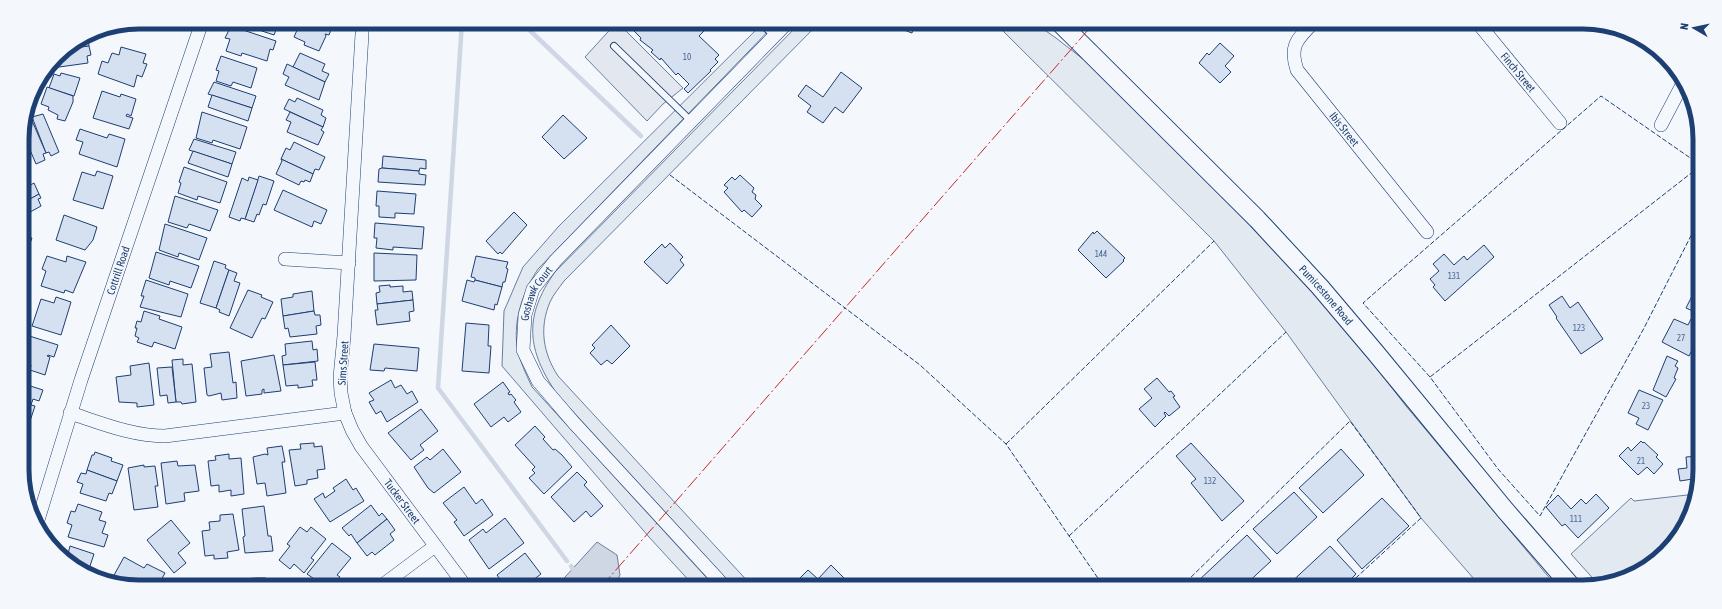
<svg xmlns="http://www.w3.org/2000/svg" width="1722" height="609" viewBox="0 0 1722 609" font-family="'Asap Condensed',sans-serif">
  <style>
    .green { fill: #e3e9f0; stroke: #687fa3 }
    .parking { fill: #e3e8f0; stroke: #687fa3 }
    .water { fill: #cfd7e4; stroke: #687fa3 }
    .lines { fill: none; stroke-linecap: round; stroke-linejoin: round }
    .stream { stroke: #cfd7e4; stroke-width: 4.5 }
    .building { fill: #d5e0f0; stroke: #1d3f73 }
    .service-casing { stroke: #1d3f73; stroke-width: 8 }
    .minor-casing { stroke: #1d3f73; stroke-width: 14 }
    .secondary-casing { stroke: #1d3f73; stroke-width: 20 }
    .service { stroke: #f4f7fb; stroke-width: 6 }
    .minor { stroke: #f4f7fb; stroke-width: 13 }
    .secondary { stroke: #f4f7fb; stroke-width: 18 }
    .fence { stroke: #1d3f73; stroke-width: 1; stroke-dasharray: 5 2; stroke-linecap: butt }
    .power { stroke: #c62828; stroke-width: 1; stroke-dasharray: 14 3 2 3; stroke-linecap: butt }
    .labels { text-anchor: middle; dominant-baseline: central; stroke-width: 3; stroke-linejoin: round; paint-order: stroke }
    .number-label { font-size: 9px; fill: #4b6792 }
    .street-label { font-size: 11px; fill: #1d3f73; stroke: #f4f7fb }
    .rim { fill: none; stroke: #1d3f73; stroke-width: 5 }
  </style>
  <rect width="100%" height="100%" fill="#f4f7fb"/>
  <g class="green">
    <path d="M764 22H777L538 269C522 293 512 323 518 352 521 364 527 376 532 387L715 587H695L649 537 502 366 504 311 523 267 559 226Z"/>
    <path d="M801 22H820L564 281C559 288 553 295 550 302 539 328 543 353 558 376L753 587H734L557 394C527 350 523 317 555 272Z"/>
    <path d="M994 22H1033L1056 38 1088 63 1229 204 1298 274 1358 344 1406 406 1557 587H1481L1421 518 1286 332 1214 241Z"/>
    <path d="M1696 494 1694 507 1680 535 1654 563 1598 584 1571 554 1631 498 1634 501Z"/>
  </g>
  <path class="parking" d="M617 22 683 88 663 104 647 121 585 57Z"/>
  <path class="water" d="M597 542 617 555 620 575 614 587H556Z"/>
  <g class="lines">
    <g class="stream">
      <path d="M462 22 438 388 567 561"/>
      <path d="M521 22 641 136"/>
      <path d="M571 566 573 569"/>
    </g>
  </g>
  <g class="building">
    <path d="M234 22H279L274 35 253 28 252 30 234 24Z"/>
    <path d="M294 22H334L329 35 325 34 326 36 319 51 304 45 305 42 294 37 298 28 292 26Z"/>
    <path d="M625 22H696L705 30 699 36 719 55 715 59 718 62 710 70 711 71 688 93 684 89 689 84 678 73 676 75 661 58 660 60 651 52 653 50 640 40 641 38Z"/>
    <path d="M898 22H915L912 33 896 27Z"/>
    <path d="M231 26 276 41 273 50 270 49 267 61 242 53 241 56 226 51 230 39 225 38Z"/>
    <path d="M84 37H88L89 46 65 49Z"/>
    <path d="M1220 43 1234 56 1225 66 1231 72 1220 83 1199 63 1207 53 1209 55Z"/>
    <path d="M89 46 91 55 87 56 88 63 52 68 51 65 65 49Z"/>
    <path d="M121 47 146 54 143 63 147 64 142 77 137 75 134 87 98 74 102 61 108 63 112 53 119 55Z"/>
    <path d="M300 53 325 64 322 71 329 74 325 82 293 67Z"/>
    <path d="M221 56 257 68 251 88 233 82 231 86 216 81 219 71 216 70Z"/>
    <path d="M287 64 325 82 319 100 285 85 289 77 283 74Z"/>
    <path d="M841 72 862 88 843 113 835 107 823 123 807 112 811 106 798 96 806 85 823 97Z"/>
    <path d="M61 73 80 78 74 96 49 88 54 74 60 76Z"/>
    <path d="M214 82 256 96 252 108 208 94Z"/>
    <path d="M47 87 73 96V102L65 121 57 119 58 115 48 110 49 107 41 104Z"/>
    <path d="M102 91 120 97 121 94 136 99 131 116 127 114 126 116 133 118 129 129 93 118Z"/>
    <path d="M212 95 252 108 248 121 208 107Z"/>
    <path d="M297 98 323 110 321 115 326 118 323 127 284 109 289 99 295 102Z"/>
    <path d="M202 112 247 127 240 149 213 140 212 143 196 138Z"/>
    <path d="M290 112 323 127 321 130 324 132 318 145 287 132 291 122 286 120Z"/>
    <path d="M43 114 59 152 51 156 49 152 46 153 32 117Z"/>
    <path d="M563 115 587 138 564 159 542 137Z"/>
    <path d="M30 116 46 153 43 154 45 160 36 164 22 131 26 118Z"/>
    <path d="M80 129 107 138 109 134 125 139 117 167 79 154 83 142 76 140Z"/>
    <path d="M194 139 236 152 232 164 189 150Z"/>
    <path d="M294 142 325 157 319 170 315 169 313 174 281 159 286 148 290 150Z"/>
    <path d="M193 151 232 164 228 177 188 163Z"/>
    <path d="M383 156 426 160V169L420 168 419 171 382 168Z"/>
    <path d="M281 159 313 174 310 182 305 180 304 182 301 181 299 185 276 174 282 161Z"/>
    <path d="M184 167 227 182 220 203 198 196 197 200 178 193 181 183 179 182Z"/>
    <path d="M382 168 419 171V174L426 175 425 185 378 182 379 169Z"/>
    <path d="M97 171 113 176 103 209 73 200 82 172 95 176Z"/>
    <path d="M740 175 754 188 752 192 756 195 755 199 762 206 752 217 744 210 742 212 724 192 728 188 724 185 732 177 735 180Z"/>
    <path d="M259 176 274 181 266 205 263 204 259 215 257 214 254 222 245 219Z"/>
    <path d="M249 177 258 180 245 219 241 218 240 221 229 217 242 178 248 181Z"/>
    <path d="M34 183 39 194 23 203V189Z"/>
    <path d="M283 190 327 210 321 224 314 221 312 227 274 210Z"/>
    <path d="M377 191 416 194 414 214 395 213V218L379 217V206H376Z"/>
    <path d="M39 194 41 198 38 199 41 206 23 216V203Z"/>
    <path d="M175 196 218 210 210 231 189 224 187 228 168 222Z"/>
    <path d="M514 212 527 225 502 254 500 252 498 254 486 241Z"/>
    <path d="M64 215 97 227 93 240 85 250 56 240Z"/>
    <path d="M375 223 424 227 422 249 393 247V250L376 248 377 238H374Z"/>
    <path d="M165 224 207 238 199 260 179 253 178 257 159 250Z"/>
    <path d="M1097 231 1125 258 1123 260 1124 261 1106 278 1078 250 1093 232 1094 234Z"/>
    <path d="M23 235 32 238 25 257H23Z"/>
    <path d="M670 243 683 257 680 260 684 265 667 284 644 262 662 244 665 248Z"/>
    <path d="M1484 245 1494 257 1445 301 1433 287 1435 285 1430 279 1439 271 1433 264 1444 254 1454 265 1464 256 1467 260Z"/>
    <path d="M156 252 199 266 191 288 170 281 169 285 149 278Z"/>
    <path d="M374 253 417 255 416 280 374 281Z"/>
    <path d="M47 256 66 262 67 256 86 262 73 293 65 290 64 293 41 286 46 271 42 269Z"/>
    <path d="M476 256 508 262 506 268 508 269 505 282H503L502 287 475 280V278L471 277Z"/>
    <path d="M214 261 226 265 225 268 229 270 216 308 200 303Z"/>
    <path d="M229 270 237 273 234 281 240 283 229 316 219 312 220 310 216 308Z"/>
    <path d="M146 280 188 294 181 317 140 307 144 296H141Z"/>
    <path d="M467 280 474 282 475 280 502 287 497 305 495 304 494 310 462 301Z"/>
    <path d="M390 285V287L403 286V292L412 291 413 300 377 304 376 293 380 292 379 286Z"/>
    <path d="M1696 288 1699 290 1700 314 1686 308Z"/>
    <path d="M248 290 262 295 261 297 273 302 265 319 262 318 252 338 230 328Z"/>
    <path d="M312 291 314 311 283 316 281 299 293 297V294Z"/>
    <path d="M1562 296 1570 308 1578 302 1603 339 1581 354 1556 318 1557 317 1549 305Z"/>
    <path d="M56 297 71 302 61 335 32 326 41 299 54 303Z"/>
    <path d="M413 300 414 311 409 312 410 321 377 325 375 310H378L377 304Z"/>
    <path d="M144 311 160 316 159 319 182 327 175 349 154 342 152 347 137 342 139 338 135 336 137 328H135L137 321 141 322Z"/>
    <path d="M314 311 315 315H320L321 325 316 326 317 334 290 337 288 328 285 329 283 316Z"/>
    <path d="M1674 319 1688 325 1691 319 1700 323V334L1689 356 1662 342Z"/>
    <path d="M466 323 489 325 488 346H491L489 373 462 371Z"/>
    <path d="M611 325 630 346 612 364 607 360 601 365 590 353 595 348 592 345Z"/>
    <path d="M23 334 58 345 54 357 48 355 47 356 50 357 45 375 30 370 31 365 24 363Z"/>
    <path d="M312 341 313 350 317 349 318 361 283 365 282 356 286 355 285 344Z"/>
    <path d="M374 344 419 348 417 371 385 368 384 371 370 370Z"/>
    <path d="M229 352 233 383 236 382 237 398 222 400 221 393 209 396 207 395 204 368 212 367 210 354Z"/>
    <path d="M274 355 281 391 264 393V389L262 390V394L246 396 241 361Z"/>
    <path d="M1667 356 1678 361 1675 366 1678 368 1674 378 1676 379 1666 397 1653 390Z"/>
    <path d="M183 359V365L192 364 196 402 182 404 181 402H176L172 360Z"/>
    <path d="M315 362 317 380H312L313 386 298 388V385L286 386 283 365Z"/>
    <path d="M149 363 154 405 137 407V403L119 402 116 377 131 375 130 366Z"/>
    <path d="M172 367 176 402 168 403 167 395 160 396 157 368Z"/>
    <path d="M1157 378 1169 392 1171 391 1175 396 1173 397 1180 407 1169 416 1165 412 1164 413 1166 416 1155 427 1139 409 1152 398 1144 389Z"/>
    <path d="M391 380 395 388 401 385 407 394 412 391 418 402 387 422 381 411 376 414 369 402 374 400 369 393Z"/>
    <path d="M503 382 510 392 508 393 509 395 511 394 516 400 514 402 521 412 508 422 504 417 491 427 474 404Z"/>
    <path d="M24 384 43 390 39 401 33 399 31 405 35 406 30 421 24 419Z"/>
    <path d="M1639 390 1663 400 1648 430 1636 424 1639 418 1628 413Z"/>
    <path d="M421 409 438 431 420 445 424 450 411 460 388 433Z"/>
    <path d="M535 426 545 437 543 439 553 450 555 449 562 455 572 467 544 494 529 478 535 473 532 470 535 467 515 445Z"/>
    <path d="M1641 441 1643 443 1644 442 1658 455 1656 457 1663 464 1654 474 1647 467 1638 475 1619 456 1628 447 1631 451Z"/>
    <path d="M314 443V447L322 446 325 469 317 470 318 478 307 480V484L295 486 289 450 301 449 300 444Z"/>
    <path d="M1191 443 1244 501 1222 521 1191 483 1196 479 1176 456Z"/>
    <path d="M282 446 285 462H282L286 493 267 496 265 483 257 484 253 457 265 454 268 455 267 448Z"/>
    <path d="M443 449 461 472 434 493 428 488 414 467 427 457 430 460Z"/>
    <path d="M1341 449 1364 475 1323 513 1299 488Z"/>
    <path d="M95 452 112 458 111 461 123 465 117 481 87 470 92 455H94Z"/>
    <path d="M229 454V459L241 458 244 494 231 496V490L219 492V485L211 486 208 461 216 460 215 456Z"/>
    <path d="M1700 456 1699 478 1680 481 1678 469 1687 468 1686 457Z"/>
    <path d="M177 461 178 466 195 465 199 491 184 493 185 501 166 504 161 463Z"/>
    <path d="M144 465V467L155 466 158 486H155L158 507 134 510 128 468Z"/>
    <path d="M87 470 117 481 112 494 109 493 106 501 80 493 83 484 77 482 81 473 86 474Z"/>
    <path d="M577 472 587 482 584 485 603 506 591 517 586 511 574 522 551 497Z"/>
    <path d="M346 479 353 490 356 488 364 501 330 522 314 499 323 493 325 498 335 491 333 488Z"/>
    <path d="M464 487 476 504 482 499 493 515 464 536 454 522 457 520 443 503Z"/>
    <path d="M1294 492 1317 517 1277 554 1253 529Z"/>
    <path d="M1596 494 1609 508 1578 538 1565 524 1562 526 1546 507 1558 495 1571 509 1581 499 1586 504Z"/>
    <path d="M1382 498 1409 526 1362 569 1337 540Z"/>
    <path d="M78 504 102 512 99 520 106 522 102 533 108 535 104 547 68 537 72 525 67 523 71 511 75 512Z"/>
    <path d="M371 505 379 516 382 513 387 519 357 543 351 534 349 536 342 528Z"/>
    <path d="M264 506 268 536H271L273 551 245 553 243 537 245 536 242 509Z"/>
    <path d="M233 514 239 550 227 552 228 558 214 559V555L205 556 202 531 210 530 209 522 220 521V515Z"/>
    <path d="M505 518 524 543 489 569 469 540 483 529 486 533Z"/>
    <path d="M387 519 395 530 390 534 394 540 375 555 372 552 367 556 357 543Z"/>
    <path d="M171 520 190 543 178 553 186 563 174 573 147 540Z"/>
    <path d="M300 527 307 532 311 527 326 539 311 558 314 560 304 573 294 564 290 569 279 560 290 546 287 544Z"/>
    <path d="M1247 535 1271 561 1243 587H1203L1198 581Z"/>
    <path d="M332 543 351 558 337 575 340 577 333 587H326L307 574Z"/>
    <path d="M70 546 94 554 89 569 98 572 96 577 64 556 65 553 68 554Z"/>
    <path d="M1330 546 1356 574 1343 587H1286Z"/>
    <path d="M525 553 541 574 524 587H505L497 575Z"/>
    <path d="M124 557 144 568 147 564 165 573 159 584 161 585 160 587 128 585 113 577Z"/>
    <path d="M831 565 844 578 836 587H809L800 578 808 570 818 579Z"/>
  </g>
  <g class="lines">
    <defs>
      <g id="service">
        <path d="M760 22 774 36"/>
        <path d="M614 46 691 121"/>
      </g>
      <g id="minor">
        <path id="s1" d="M1314 22C1297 39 1289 46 1297 70L1427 232"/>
        <path id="s2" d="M1477 22 1560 123"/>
        <path id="s3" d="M362 34 344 336 340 377 341 393 345 413 352 430 361 446 466 587"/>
        <path d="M1661 125 1682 85"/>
        <path d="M285 259 349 263"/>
        <path d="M70 413C101 423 132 436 165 436L345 413"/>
        <path id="s4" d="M38 520 81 380 202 22"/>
        <path d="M225 587 262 584 273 587"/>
        <path d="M380 587 435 546"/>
        <path id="s5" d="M725 587 574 423 538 381 523 350 525 315 533 289 555 261 788 22"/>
      </g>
      <g id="secondary">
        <path id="s6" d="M1059 22 1257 219 1320 287 1375 352 1505 510 1572 587"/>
      </g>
    </defs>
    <use href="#service" class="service-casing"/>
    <use href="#minor" class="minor-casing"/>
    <use href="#secondary" class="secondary-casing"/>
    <use href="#service" class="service"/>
    <use href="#minor" class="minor"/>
    <use href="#secondary" class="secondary"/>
    <g class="fence">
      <path d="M1699 167 1430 377 1498 469 1540 516 1643 330 1699 220"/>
      <path d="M670 175 920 365 1006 444 1104 587"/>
      <path d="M1430 377 1363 303 1601 96 1699 164"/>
      <path d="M1006 444 1214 241"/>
      <path d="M1069 536 1286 332"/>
      <path d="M1181 587 1350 421 1421 518 1346 587"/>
    </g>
    <path class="power" d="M601 587 1095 22"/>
  </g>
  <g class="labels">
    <g class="number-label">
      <text x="687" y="57">10</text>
      <text x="1101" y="254">144</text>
      <text x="1454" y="276">131</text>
      <text x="1579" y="328">123</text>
      <text x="1681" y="338">27</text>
      <text x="1646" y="406">23</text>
      <text x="1641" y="461">21</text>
      <text x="1210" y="481">132</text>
      <text x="1576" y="519">111</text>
    </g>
    <g class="street-label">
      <text stroke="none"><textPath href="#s2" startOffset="65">Finch Street</textPath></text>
      <text stroke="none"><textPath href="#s1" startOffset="131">Ibis Street</textPath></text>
      <text stroke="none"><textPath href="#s4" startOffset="262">Cottrill Road</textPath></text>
      <text stroke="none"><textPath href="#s5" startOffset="372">Goshawk Court</textPath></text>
      <text stroke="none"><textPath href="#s6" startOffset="382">Pumicestone Road</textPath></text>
      <text transform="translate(343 363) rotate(-86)">Sims Street</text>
      <text stroke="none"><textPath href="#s3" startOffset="486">Tucker Street</textPath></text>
    </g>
  </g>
  <path d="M0 0H1722V609H0ZM139 29H1583A110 110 0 0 1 1693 139V470A110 110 0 0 1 1583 580H139A110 110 0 0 1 29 470V139A110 110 0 0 1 139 29Z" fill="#f4f7fb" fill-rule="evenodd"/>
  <path class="rim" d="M139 29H1583A110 110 0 0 1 1693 139V470A110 110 0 0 1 1583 580H139A110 110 0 0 1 29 470V139A110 110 0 0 1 139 29Z"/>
  <g transform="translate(1694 28) rotate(279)" stroke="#f4f7fb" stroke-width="3" paint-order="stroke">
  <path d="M0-3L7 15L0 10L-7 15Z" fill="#1d3f73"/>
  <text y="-6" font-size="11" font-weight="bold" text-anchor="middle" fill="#1d3f73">N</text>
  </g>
</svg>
